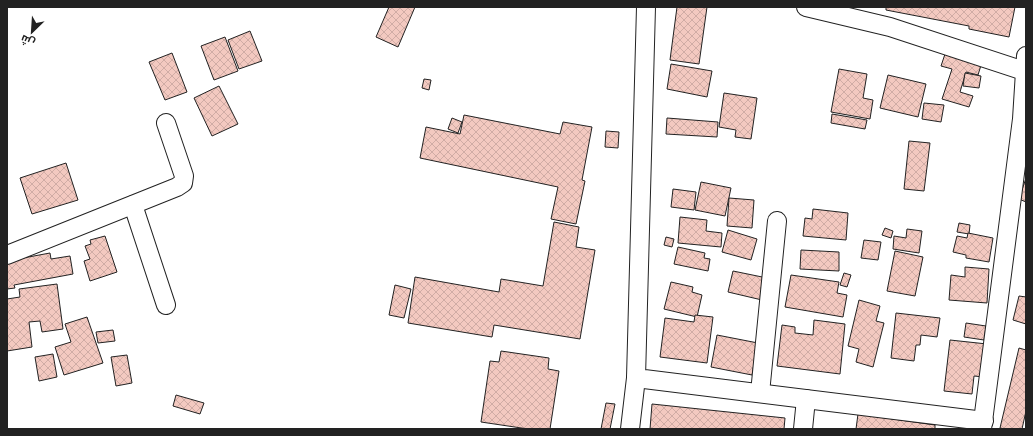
<svg xmlns="http://www.w3.org/2000/svg" width="1033" height="436" viewBox="0 0 1033 436" font-family="'Work Sans',Cairo,sans-serif">
  <style>
    .building { fill: url(#building-cross-hatch); stroke: #222 }
    .lines { fill: none; stroke-linecap: round; stroke-linejoin: round }
    .minor-casing { stroke: #222; stroke-width: 20 }
    .minor { stroke: #fff; stroke-width: 18 }
  </style>
  <defs>
    <pattern id="building-cross-hatch" width="8" height="8" patternUnits="userSpaceOnUse"><rect width="8" height="8" fill="#f3c9c0"/><path d="M0 0l8 8M0 8l8-8" fill="none" stroke="#d0aca5"/></pattern>
  </defs>
  <rect width="100%" height="100%" fill="#fff"/>
  <g class="building">
    <path d="M389 7H415L398 47 376 37Z"/>
    <path d="M677 7H707L699 64 670 60Z"/>
    <path d="M886 7H1015L1009 37 969 29V26L886 10Z"/>
    <path d="M250 31 262 61 239 69 228 40Z"/>
    <path d="M225 37 238 71 214 80 201 46Z"/>
    <path d="M946 51 982 62 978 75 966 72 960 92 973 96 969 107 942 99 952 69 941 66Z"/>
    <path d="M172 53 187 92 165 100 149 62Z"/>
    <path d="M671 64 712 71 707 97 667 89Z"/>
    <path d="M839 69 867 74 863 98 873 100 870 119 831 112Z"/>
    <path d="M965 73 981 76 979 88 963 86Z"/>
    <path d="M888 75 926 84 918 117 880 108Z"/>
    <path d="M424 79 431 80 429 90 422 88Z"/>
    <path d="M219 86 238 124 212 136 194 98Z"/>
    <path d="M724 93 757 98 751 139 735 137 736 130 719 127Z"/>
    <path d="M924 103 944 105 941 122 922 119Z"/>
    <path d="M832 114 867 120 865 129 831 123Z"/>
    <path d="M464 115 560 134 563 122 592 127 582 180 585 181 576 224 551 219 558 187 420 158 426 127 460 134Z"/>
    <path d="M452 118 462 122 458 133 448 129Z"/>
    <path d="M667 118 718 122 717 137 666 134Z"/>
    <path d="M606 131 619 132 618 148 605 147Z"/>
    <path d="M909 141 930 143 924 191 904 189Z"/>
    <path d="M66 163 78 200 32 214 20 178Z"/>
    <path d="M1026 178V202L1019 199Z"/>
    <path d="M701 182 731 188 725 216 695 210Z"/>
    <path d="M673 189 696 192 694 210 671 207Z"/>
    <path d="M729 198 754 200 752 228 727 226Z"/>
    <path d="M813 209 848 213 846 240 803 236 805 218 812 219Z"/>
    <path d="M680 217 707 220 706 231 722 233 721 247 678 243Z"/>
    <path d="M554 222 579 227 576 247 595 250 580 339 494 325 492 337 408 323 415 277 499 292 501 279 543 286Z"/>
    <path d="M959 223 970 225 969 234 957 232Z"/>
    <path d="M885 228 893 231 891 238 882 235Z"/>
    <path d="M907 229 922 231 919 253 893 249 894 236 906 238Z"/>
    <path d="M728 230 757 239 751 260 722 252Z"/>
    <path d="M968 233 993 238 989 262 966 258V255L953 252 957 236 967 238Z"/>
    <path d="M105 236 117 272 90 281 84 261 90 259 85 246 91 244 90 240Z"/>
    <path d="M666 237 674 239 672 247 664 245Z"/>
    <path d="M864 240 881 242 878 260 861 258Z"/>
    <path d="M678 247 705 253 704 258 710 259 708 271 674 264Z"/>
    <path d="M801 250 839 252V271L800 269Z"/>
    <path d="M895 251 923 257 915 296 887 291Z"/>
    <path d="M50 253 51 259 70 256 73 274 14 285 15 288 7 289V261Z"/>
    <path d="M965 267 989 269 987 303 949 300 951 275 965 277Z"/>
    <path d="M733 271 767 278 762 300 728 292Z"/>
    <path d="M844 273 851 275 847 287 840 285Z"/>
    <path d="M791 275 839 282 837 293 847 295 843 317 785 307Z"/>
    <path d="M671 282 693 287 692 292 702 295 697 317 664 309Z"/>
    <path d="M57 284 63 329 42 332 40 321 29 322 32 347 7 351V299L20 297 19 289Z"/>
    <path d="M395 285 411 289 404 318 389 315Z"/>
    <path d="M1019 296 1026 297V324L1013 320Z"/>
    <path d="M859 300 880 306 876 321 884 323 873 367 856 362 859 349 848 346Z"/>
    <path d="M896 313 940 318 937 337 921 335 920 345H916L914 361 891 358Z"/>
    <path d="M695 315 713 317 707 363 660 357 665 318 694 322Z"/>
    <path d="M87 317 103 363 64 375 55 347 71 342 65 324Z"/>
    <path d="M814 320 845 324 840 374 777 366 782 325 795 327V333L813 335Z"/>
    <path d="M966 323 986 326 984 340 964 337Z"/>
    <path d="M113 330 115 341 98 343 96 332Z"/>
    <path d="M717 335 758 343 752 375 711 367Z"/>
    <path d="M950 340 987 344 984 377 974 376 972 394 944 391Z"/>
    <path d="M1019 348 1026 350V411L1022 429H1005L1000 428Z"/>
    <path d="M501 351 549 358 548 369 559 371 550 429H528L481 422 490 361 499 362Z"/>
    <path d="M53 354 57 377 39 381 35 357Z"/>
    <path d="M127 355 132 383 116 386 111 357Z"/>
    <path d="M176 395 204 403 200 414 173 406Z"/>
    <path d="M606 403 615 404 610 429H601Z"/>
    <path d="M652 404 785 418 784 429H650Z"/>
    <path d="M858 414 935 425V429H856Z"/>
  </g>
  <g class="lines">
    <defs>
      <g id="minor">
        <path d="M646 7 636 378 984 421"/>
        <path d="M806 7 890 27 1024 71"/>
        <path d="M133 205 166 305"/>
        <path d="M7 255 177 187 183 183 184 176 166 123"/>
        <path d="M760 393 777 221"/>
        <path d="M630 429 636 378"/>
        <path d="M803 429 806 399"/>
        <path d="M982 429 1022 119 1026 56"/>
      </g>
    </defs>
    <use href="#minor" class="minor-casing"/>
    <use href="#minor" class="minor"/>
  </g>
  <rect width="1033" height="436" fill="none" stroke="#222222" stroke-width="16"/>
  <g transform="translate(32 32) rotate(205)" stroke="#ffffff" stroke-width="3" paint-order="stroke">
  <path d="M0-3L7 15L0 10L-7 15Z" fill="#222222"/>
  <text y="-6" font-size="11" font-weight="bold" text-anchor="middle" fill="#222222">ش</text>
  </g>
</svg>
